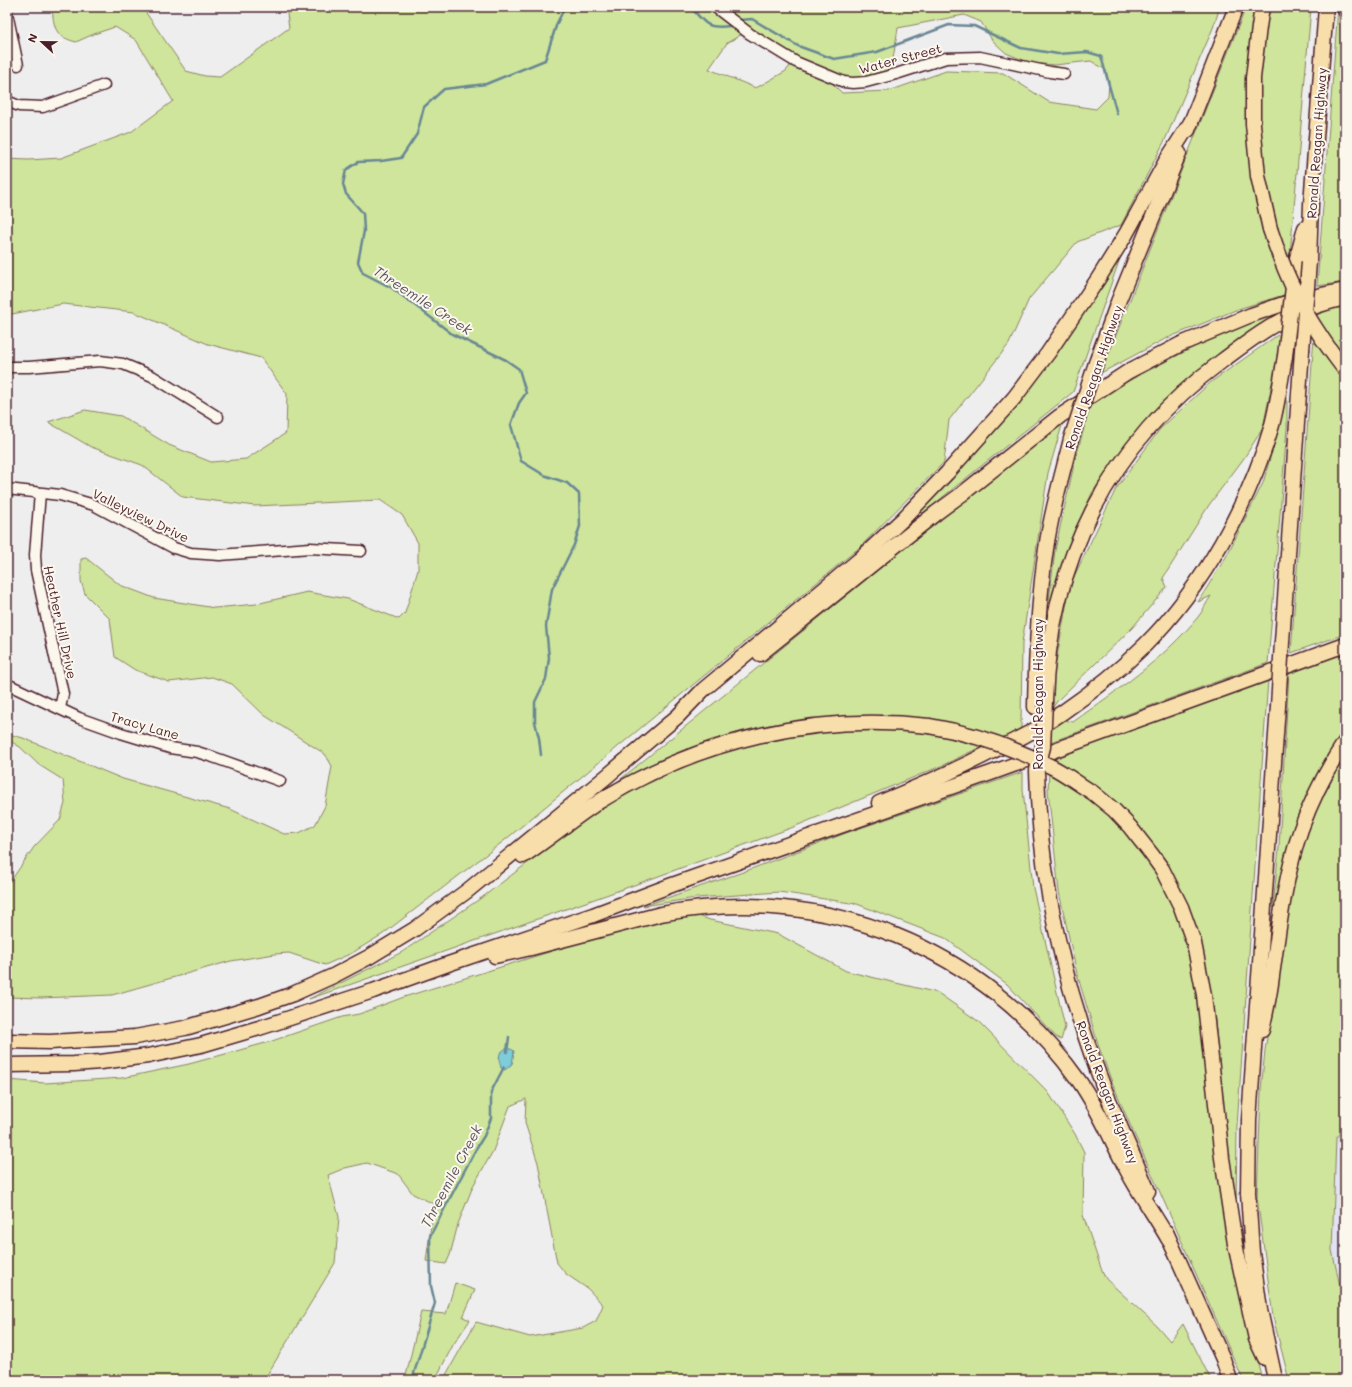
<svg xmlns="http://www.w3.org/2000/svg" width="1352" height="1387" viewBox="0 0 1352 1387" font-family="Mali,sans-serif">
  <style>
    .built { fill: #e1e3f2 }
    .green { fill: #cee59b; stroke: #8c8263 }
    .water { fill: #7ecdda; stroke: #698794 }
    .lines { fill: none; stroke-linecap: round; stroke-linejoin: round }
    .stream { stroke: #698794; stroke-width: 2.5 }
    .minor-casing { stroke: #4a1f2b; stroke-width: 13 }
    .highway-casing { stroke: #4a1f2b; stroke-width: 17 }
    .minor { stroke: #fbf7ec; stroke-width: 10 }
    .highway { stroke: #f8deab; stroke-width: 14 }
    .highway-bridge-casing { stroke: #4a1f2b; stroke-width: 17; stroke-linecap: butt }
    .highway-bridge { stroke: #f8deab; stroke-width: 14 }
    .labels { text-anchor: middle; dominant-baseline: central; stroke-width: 4; stroke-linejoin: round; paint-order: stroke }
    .street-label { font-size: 13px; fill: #4a1f2b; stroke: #fbf7ec }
    .water-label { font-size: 14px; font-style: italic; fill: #5a5360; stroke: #fbf7ec }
  </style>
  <rect width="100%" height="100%" fill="#efeeef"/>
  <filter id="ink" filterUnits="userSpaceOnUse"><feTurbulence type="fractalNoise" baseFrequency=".025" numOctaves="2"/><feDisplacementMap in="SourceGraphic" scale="8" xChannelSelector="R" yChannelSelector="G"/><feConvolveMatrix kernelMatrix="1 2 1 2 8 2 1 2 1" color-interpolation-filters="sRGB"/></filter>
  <g filter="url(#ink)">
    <g class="built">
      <path d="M1345 923V1056L1340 1027Z"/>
      <path d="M1345 1126V1296L1342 1295 1332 1250 1336 1138Z"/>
    </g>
    <g class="green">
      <path d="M52 7H142L186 71 205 76 220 77 289 28 286 7H710L744 33 727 43 709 69 756 88 786 71 793 62 828 79 842 93 889 91 946 71 1003 73 1049 102 1096 109 1108 97 1109 82 1106 70 1091 61 1055 65 1030 63 1006 53 992 40 981 22 964 15 898 28 892 65 894 72 859 80H848L826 72 787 52 754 33 720 7H1220L1213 28 1165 140 1121 225 1077 242 1029 299 1009 344 949 420 944 462 860 547 505 840 383 934 352 953 325 965 289 953 275 954 231 961 112 995 41 998 7 997V879L10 882 34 847 60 820 65 803 63 780 39 765 20 747 7 739V734H9L23 738 123 779 230 809 284 834 299 833 315 825 325 806 332 766 325 754 264 715 232 684 212 677 169 682 135 670 115 657 110 619 85 594 81 581V559L86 558 120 585 154 598 215 608 256 604 307 592 348 599 399 619 405 613 418 570V543L402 515 380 500 255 506 183 497 142 465 91 447 48 422 85 410 121 416 169 445 211 462 246 459 286 433 287 394 261 358 208 344 134 312 63 304 7 315V159L28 160 61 158 131 132 173 101 136 40 115 27 94 34 76 42C54 36 54 28 52 7Z"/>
      <path d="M1246 7H1256L1245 85 1249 161 1262 229 1288 287 1287 294 1238 309 1165 339 1101 373Z"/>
      <path d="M1267 7H1311L1289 267 1263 185 1257 99Z"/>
      <path d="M1338 7 1345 53V282L1317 286Z"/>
      <path d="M1124 247 1073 392 923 513 919 509 1000 423 1066 340Z"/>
      <path d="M1345 304V363L1315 319 1316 315Z"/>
      <path d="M1285 311 1205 365 1183 383 1153 411 1118 455 1092 493 1066 552 1047 617 1055 550 1075 460 1091 403 1099 396 1223 332Z"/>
      <path d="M1282 332 1263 428 1244 458 1209 505 1163 578 1167 587 1132 628 1058 700 1048 714 1054 673 1070 585 1116 489 1160 429 1211 382Z"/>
      <path d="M1314 336 1345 381V634L1291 653Z"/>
      <path d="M1287 393V428L1268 663 1048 743V729L1065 720 1073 722C1117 690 1163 660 1198 617 1203 611 1206 603 1211 596L1198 602 1226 557 1263 483 1283 412Z"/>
      <path d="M1063 422 1048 473 1022 643 1021 728 1003 738 948 724 897 716 830 718 768 725 716 741 606 791 905 548 1029 451Z"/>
      <path d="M1345 653V732L1322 769 1277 909 1273 907 1279 847 1289 673Z"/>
      <path d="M1268 680 1237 1126 1236 1215 1227 1150 1215 1020 1195 925 1168 864 1139 827 1052 760 1101 741Z"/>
      <path d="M887 727 927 730 989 744 968 753 941 766 791 828 623 889 309 999 402 952 484 896 600 808 664 772 743 743 810 730Z"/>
      <path d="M1345 754V923L1340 1027 1345 1056V1126L1336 1138 1332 1250 1342 1295 1345 1296V1378L1338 1380H1289L1273 1317 1257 1197 1261 1090 1265 1050 1288 906 1307 828Z"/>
      <path d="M1049 771 1092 798 1125 830 1163 882 1187 939 1199 998 1249 1326 1263 1380H1243L1128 1120 1110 1077 1099 1047 1077 974 1059 892 1048 790Z"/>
      <path d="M1023 772V789L1033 888 1065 1027 1061 1040 1056 1037 1007 984 945 938 857 904 779 892 696 898 643 906 743 872 846 833Z"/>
      <path d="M696 915 710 920 778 934 846 971 938 993 978 1021 1048 1092 1075 1134 1084 1152 1083 1215 1101 1268 1106 1279 1157 1326 1170 1341 1183 1324 1211 1380H443L476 1322 530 1337 583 1328 596 1321 603 1305 588 1289 566 1274 557 1263 538 1163 525 1123 526 1099 510 1106 493 1151 473 1186 458 1224 450 1255 446 1264 426 1261 434 1204 413 1194 398 1174 367 1163 345 1168 328 1175 339 1217 335 1263 264 1380H7V1080L45 1083 122 1078 189 1064 269 1042 342 1017 359 1014 404 997 623 929Z"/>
      <path d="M455 1283 475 1290 463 1317 470 1320 453 1345 435 1380H405L421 1312 446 1314Z"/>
    </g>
    <path class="water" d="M505 1049H511L514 1051 512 1064 505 1070 501 1068 499 1060 500 1053Z"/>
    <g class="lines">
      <g class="stream">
        <path d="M691 7C705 24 707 29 730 26"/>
        <path d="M740 20 752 19 798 46 834 59 877 52 949 25 974 26 1021 48 1058 54 1087 52 1101 56 1117 114"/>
        <path d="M541 755 539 738 535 722V702L546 679 549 658 546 626 552 589 574 545 580 526 579 494 567 483 544 475 521 461 511 425 519 403 526 393 519 369 506 360 452 334 421 310 392 288 363 273 358 262 364 231 363 213 346 194 343 184 346 170 358 162 381 161 401 158 417 134 424 107 444 89 486 84 545 60 557 23 565 7"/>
        <path d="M507 1052 509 1037"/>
        <path d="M412 1380 435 1303 431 1286 430 1236 477 1147 484 1136 491 1118V1092L504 1067"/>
      </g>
      <defs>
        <g id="minor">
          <path d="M715 7 750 34 796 62 844 82 853 83 866 82 896 74 946 58 980 57 1050 72 1064 74"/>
          <path d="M7 13 18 65"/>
          <path d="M7 101 19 106 43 107 104 85"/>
          <path d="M7 367H29L100 361 123 364 152 376 218 417"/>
          <path d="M7 489 60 495 94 505 174 548 191 553 220 555 310 548 361 551"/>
          <path d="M40 493 35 555 36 570 63 694 60 708"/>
          <path d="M7 684 79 718 121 733 170 748 197 752 213 757 280 781"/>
        </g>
        <g id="highway">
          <path d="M1262 7 1259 27 1253 78V124L1258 176 1270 229"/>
          <path d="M1345 7V10"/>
          <path d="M1188 130 1236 7"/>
          <path d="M1309 262 1311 204 1326 7"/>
          <path d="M1294 274 1297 258 1305 228"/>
          <path d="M1096 363 1118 302 1179 153"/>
          <path d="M1282 642 1302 350"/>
          <path d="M760 654 936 513 962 494 1060 416 1129 371 1181 344 1251 315 1289 302 1345 290"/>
          <path d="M1045 701C1049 563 1110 443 1222 361 1245 344 1269 325 1296 314 1311 307 1328 302 1345 298"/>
          <path d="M1035 707C1036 654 1038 601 1046 549 1051 512 1062 476 1071 439"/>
          <path d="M1037 771C1039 867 1059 963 1091 1053 1107 1100 1129 1145 1148 1191"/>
          <path d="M1092 792 1114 810 1130 827 1152 855 1162 869 1181 907 1194 943 1204 995 1222 1158 1235 1244 1256 1339 1265 1358"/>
          <path d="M879 803C918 787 956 770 993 751 1017 740 1042 727 1063 712 1092 692 1120 670 1145 645 1203 587 1249 504 1272 425 1278 402 1281 379 1285 356"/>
          <path d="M523 856C550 838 574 818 600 801 698 740 814 713 929 726"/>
          <path d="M495 956 531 948 661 914C823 882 984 947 1079 1081 1099 1109 1112 1142 1128 1172 1140 1195 1156 1217 1169 1240"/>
          <path d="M1262 1030C1266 1012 1270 994 1272 976 1279 927 1285 876 1301 829 1312 799 1327 769 1345 742"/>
          <path d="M7 1041 50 1042 135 1037 185 1028 259 1006 293 994 333 976 369 957 415 929 467 891 606 777 678 716 703 690 859 560 903 519 947 473 1014 398 1048 353 1098 279 1126 234 1166 161 1191 122"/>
          <path d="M7 1065 74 1064 100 1062 148 1056 201 1045 259 1028 373 991 451 963 593 915 672 885 991 773 1345 645"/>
          <path d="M1166 1232 1223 1359 1230 1380"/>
          <path d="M1275 1379 1260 1310 1252 1252 1248 1193 1249 1120 1278 706"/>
        </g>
      </defs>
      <use href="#minor" class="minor-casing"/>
      <use href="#highway" class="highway-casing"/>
      <use href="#minor" class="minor"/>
      <use href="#highway" class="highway"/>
      <defs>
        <g id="highway-bridge">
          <path d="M1270 229C1282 265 1297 301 1318 332 1326 345 1336 358 1345 370"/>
          <path d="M1302 350 1309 262"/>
          <path d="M1285 356 1293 287"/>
          <path d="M1071 439 1096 363"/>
          <path d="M1278 706 1282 642"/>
          <path d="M929 726C971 733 1012 747 1050 766 1065 773 1078 784 1092 792"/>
          <path d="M1037 770 1043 747 1045 701"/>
        </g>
      </defs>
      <use href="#highway-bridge" class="highway-bridge-casing"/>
      <use href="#highway-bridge" class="highway-bridge"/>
    </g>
  </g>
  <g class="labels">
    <g class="street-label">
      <text transform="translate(900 58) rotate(-15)">Water Street</text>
      <text transform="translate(1316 143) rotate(-86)">Ronald Reagan Highway</text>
      <text transform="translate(1093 377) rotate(-71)">Ronald Reagan Highway</text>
      <text transform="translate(141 515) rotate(26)">Valleyview Drive</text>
      <text transform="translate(61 622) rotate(78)">Heather Hill Drive</text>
      <text transform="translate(1037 694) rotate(-90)">Ronald Reagan Highway</text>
      <text transform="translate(145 725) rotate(16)">Tracy Lane</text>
      <text transform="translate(1108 1092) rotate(69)">Ronald Reagan Highway</text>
    </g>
    <g class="water-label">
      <text transform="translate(423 300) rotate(33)">Threemile Creek</text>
      <text transform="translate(451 1176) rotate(-62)">Threemile Creek</text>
    </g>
  </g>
  <rect width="1352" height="1387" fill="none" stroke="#fbf7ec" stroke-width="24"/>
  <rect x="12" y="12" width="1328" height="1363" fill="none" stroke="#4a1f2b" stroke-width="1.5" filter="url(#ink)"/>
  <g transform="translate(42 42) rotate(292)" stroke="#fbf7ec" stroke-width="3" paint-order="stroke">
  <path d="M0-3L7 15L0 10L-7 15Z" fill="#4a1f2b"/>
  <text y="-6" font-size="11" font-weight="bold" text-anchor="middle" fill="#4a1f2b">N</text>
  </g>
</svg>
